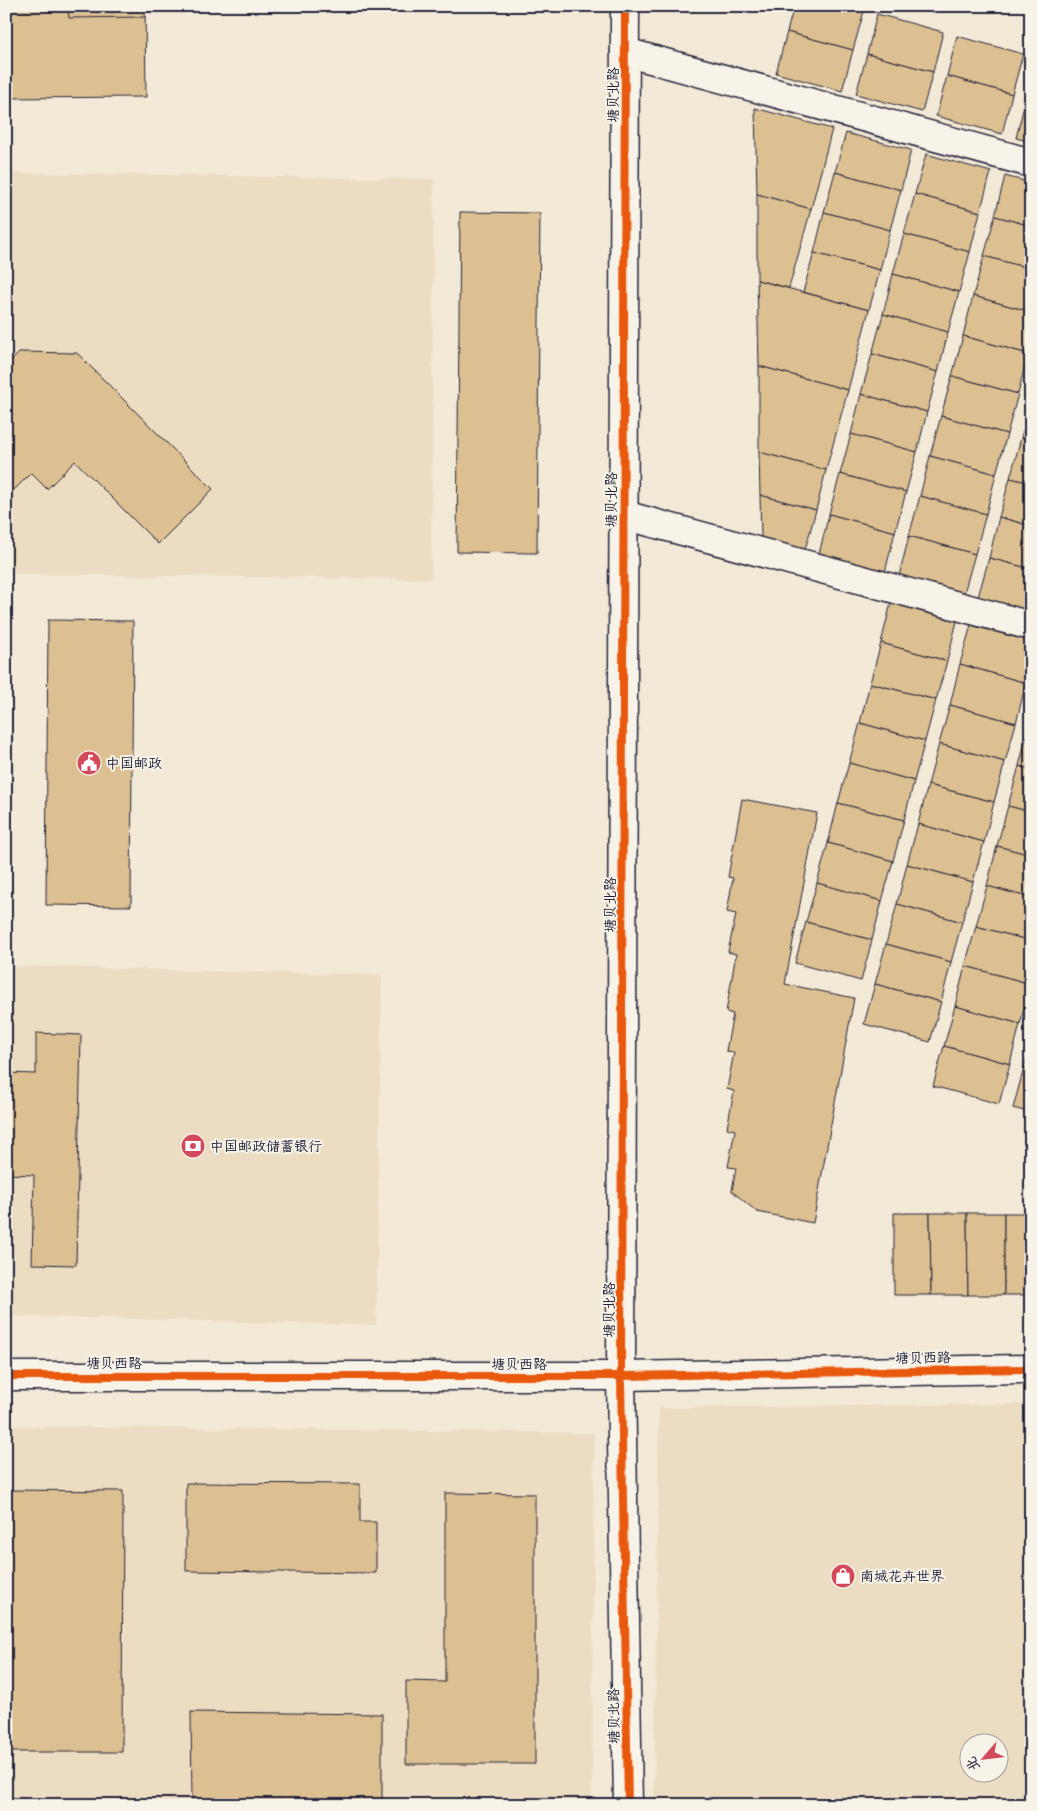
<svg xmlns="http://www.w3.org/2000/svg" width="1037" height="1811" viewBox="0 0 1037 1811" font-family="'Comic Neue','LXGW WenKai TC',sans-serif">
  <style>
    .built { fill: #ecddc2; fill-rule: evenodd }
    .building { fill: #ddc091; stroke: #22223b }
    .lines { fill: none; stroke-linecap: round; stroke-linejoin: round }
    .minor-casing { stroke: #22223b; stroke-width: 31 }
    .minor { stroke: #f7f3e8; stroke-width: 28 }
    .cycleway-casing { stroke: #f7f3e8; stroke-width: 11 }
    .cycleway { stroke: #e8590c; stroke-width: 8 }
    .labels { text-anchor: middle; dominant-baseline: central; stroke-width: 4; stroke-linejoin: round; paint-order: stroke }
    .street-label { font-size: 14px; fill: #22223b; stroke: #f7f3e8 }
    .poi-label { font-size: 14px; fill: #22223b; stroke: #f7f3e8; text-anchor: start }
  </style>
  <rect width="100%" height="100%" fill="#f2e9d7"/>
  <filter id="ink" filterUnits="userSpaceOnUse"><feTurbulence type="fractalNoise" baseFrequency=".02" numOctaves="2"/><feDisplacementMap in="SourceGraphic" scale="10" xChannelSelector="R" yChannelSelector="G"/><feConvolveMatrix kernelMatrix="1 2 1 2 8 2 1 2 1" color-interpolation-filters="sRGB"/></filter>
  <g filter="url(#ink)">
    <g class="built">
      <path d="M6 173 434 179 431 579 6 574Z"/>
      <path d="M6 966 382 975 376 1325 6 1316Z"/>
      <path d="M1031 1404V1805H654L659 1408ZM970 1744H1000V1774H970Z"/>
      <path d="M6 1426 594 1433 592 1805H6Z"/>
    </g>
    <g class="building">
      <path d="M6 6H145L146 97 6 98Z"/>
      <path d="M30 6H145V17L69 18 68 9H30Z"/>
      <path d="M794 6H848L864 11 853 50 787 32Z"/>
      <path d="M877 14 943 32 933 72 867 54Z"/>
      <path d="M787 32 853 50 842 91 776 73Z"/>
      <path d="M957 36 1023 54 1012 94 947 76Z"/>
      <path d="M867 54 933 72 922 112 856 94Z"/>
      <path d="M947 76 1012 94 1002 134 936 116Z"/>
      <path d="M1031 81V99L1026 98Z"/>
      <path d="M1026 98 1031 99V142L1016 138Z"/>
      <path d="M755 108 832 129 811 209 757 194Z"/>
      <path d="M846 133 911 150 901 190 835 172Z"/>
      <path d="M926 154 991 172 980 212 915 194Z"/>
      <path d="M835 172 901 190 890 230 824 212Z"/>
      <path d="M1005 176 1031 183V226L995 216Z"/>
      <path d="M757 194 811 209 789 288 757 280Z"/>
      <path d="M915 194 980 212 970 252 904 234Z"/>
      <path d="M460 212 540 213 537 553 457 552Z"/>
      <path d="M824 212 890 230 880 270 814 253Z"/>
      <path d="M995 216 1031 226V269L984 256Z"/>
      <path d="M904 234 970 252 959 292 893 274Z"/>
      <path d="M814 253 880 270 869 310 803 292Z"/>
      <path d="M984 256 1031 269V312L973 296Z"/>
      <path d="M893 274 959 292 948 332 883 314Z"/>
      <path d="M757 280 869 310 848 390 759 366Z"/>
      <path d="M973 296 1031 312V345L1028 354 963 336Z"/>
      <path d="M883 314 948 332 938 372 872 354Z"/>
      <path d="M963 336 1028 354 1018 394 952 376Z"/>
      <path d="M20 352 77 353 213 489 158 544 75 461 47 489 31 473 6 498V366Z"/>
      <path d="M872 354 938 372 927 412 861 394Z"/>
      <path d="M759 366 848 390 826 470 759 452Z"/>
      <path d="M952 376 1018 394 1007 434 941 416Z"/>
      <path d="M861 394 927 412 917 452 851 434Z"/>
      <path d="M1031 401V441L1021 438Z"/>
      <path d="M941 416 1007 434 996 474 930 456Z"/>
      <path d="M851 434 917 452 906 492 840 474Z"/>
      <path d="M1021 438 1031 441V483L1010 478Z"/>
      <path d="M759 452 826 470 816 510 760 495Z"/>
      <path d="M930 456 996 474 986 514 920 496Z"/>
      <path d="M840 474 906 492 895 532 829 514Z"/>
      <path d="M1010 478 1031 483V526L999 517Z"/>
      <path d="M760 495 816 510 805 550 761 538Z"/>
      <path d="M920 496 986 514 975 554 909 536Z"/>
      <path d="M829 514 895 532 885 572 819 554Z"/>
      <path d="M999 517 1031 526V569L989 558Z"/>
      <path d="M909 536 975 554 964 593 899 576Z"/>
      <path d="M989 558 1031 569V612L978 597Z"/>
      <path d="M891 603 957 621 947 661 881 643Z"/>
      <path d="M48 620 133 621 131 906 46 905Z"/>
      <path d="M971 625 1031 641V665L1026 683 960 664Z"/>
      <path d="M881 643 947 661 936 700 870 683Z"/>
      <path d="M960 664 1026 683 1016 723 950 705Z"/>
      <path d="M870 683 936 700 925 741 860 723Z"/>
      <path d="M950 705 1016 723 1005 762 939 744Z"/>
      <path d="M860 723 925 741 914 781 849 763Z"/>
      <path d="M1029 726 1031 727V769L1019 766Z"/>
      <path d="M939 744 1005 762 994 802 928 785Z"/>
      <path d="M849 763 914 781 904 820 838 803Z"/>
      <path d="M1019 766 1031 769V812L1008 806Z"/>
      <path d="M928 785 994 802 984 842 918 824Z"/>
      <path d="M742 799 817 813 785 984 854 998 813 1223 757 1212 732 1191 736 1168 728 1167 735 1130 727 1128 734 1091 727 1089 734 1052 726 1051 733 1014 726 1012 736 954 728 952 736 914 727 912 733 878 728 877Z"/>
      <path d="M838 803 904 820 893 861 828 843Z"/>
      <path d="M1008 806 1031 812V855L997 846Z"/>
      <path d="M918 824 984 842 973 882 907 864Z"/>
      <path d="M828 843 893 861 882 901 817 883Z"/>
      <path d="M997 846 1031 855V898L987 886Z"/>
      <path d="M907 864 973 882 962 922 897 904Z"/>
      <path d="M817 883 882 901 872 940 806 922Z"/>
      <path d="M987 886 1031 898V941L976 926Z"/>
      <path d="M897 904 962 922 951 962 886 944Z"/>
      <path d="M806 922 872 940 861 981 795 963Z"/>
      <path d="M976 926 1031 941V984L965 966Z"/>
      <path d="M886 944 951 962 941 1002 875 984Z"/>
      <path d="M965 966 1031 984 1020 1024 955 1006Z"/>
      <path d="M875 984 941 1002 930 1042 864 1024Z"/>
      <path d="M955 1006 1020 1024 1010 1064 944 1046Z"/>
      <path d="M36 1033 81 1035 76 1265 32 1264 34 1175 6 1174V1073L36 1074Z"/>
      <path d="M1031 1041V1070L1024 1068Z"/>
      <path d="M944 1046 1010 1064 999 1104 933 1086Z"/>
      <path d="M1024 1068 1031 1070V1113L1013 1108Z"/>
      <path d="M894 1213H930L931 1295H894Z"/>
      <path d="M930 1213H967L968 1295H931Z"/>
      <path d="M967 1213H1004V1295H968Z"/>
      <rect x="1004" y="1213" width="27" height="82"/>
      <path d="M186 1483 360 1484V1522H376V1573L186 1571Z"/>
      <path d="M6 1490 123 1491 122 1752H6Z"/>
      <path d="M445 1493 535 1494V1764H406V1681L445 1682Z"/>
      <path d="M191 1712 382 1714V1802L192 1800Z"/>
    </g>
    <g class="lines">
      <defs>
        <g id="minor">
          <path d="M625 6 621 1376 628 1805"/>
          <path d="M625 52 1031 163"/>
          <path d="M624 515 1031 626"/>
          <path d="M6 1376H621L1031 1369"/>
        </g>
      </defs>
      <use href="#minor" class="minor-casing"/>
      <use href="#minor" class="minor"/>
      <defs>
        <g id="cycleway">
          <path d="M625 6 621 1376 628 1805"/>
          <path d="M6 1376H621L1031 1369"/>
        </g>
      </defs>
      <use href="#cycleway" class="cycleway-casing"/>
      <use href="#cycleway" class="cycleway"/>
    </g>
  </g>
  <defs>
    <symbol id="civic-disc" viewBox="-11 -11 22 22"><circle r="9.5" fill="#d1495b" stroke="#f7f3e8"/><path d="M-.6-6.5H3V-4.5H.6V-3L4-1V1h2V6H-6V1h2V-1L-.6-3ZM-1.2 2.5V6h2.4V2.5Z" fill="#fff"/></symbol>
    <symbol id="bank-disc" viewBox="-11 -11 22 22"><circle r="9.5" fill="#d1495b" stroke="#f7f3e8"/><path d="M-6-4H6V4H-6ZM0-2.3a2.3 2.3 0 1 0 0 4.6a2.3 2.3 0 1 0 0-4.6Z" fill="#fff"/></symbol>
    <symbol id="shop-disc" viewBox="-11 -11 22 22"><circle r="9.5" fill="#d1495b" stroke="#f7f3e8"/><path d="M-5-2.5h2.3a2.7 3.5 0 0 1 5.4 0H5L5.5 6h-11ZM-1.5-2.5h3a1.5 2.3 0 0 0-3 0Z" fill="#fff"/></symbol>
  </defs>
  <g fill-rule="evenodd">
    <use href="#civic-disc" x="75" y="749" width="28" height="28"/>
    <use href="#bank-disc" x="179" y="1132" width="28" height="28"/>
    <use href="#shop-disc" x="829" y="1562" width="28" height="28"/>
  </g>
  <g class="labels">
    <g class="street-label">
      <text transform="translate(613 95) rotate(-90)">塘贝北路</text>
      <text transform="translate(611 500) rotate(-90)">塘贝北路</text>
      <text transform="translate(610 905) rotate(-90)">塘贝北路</text>
      <text transform="translate(609 1310) rotate(-90)">塘贝北路</text>
      <text transform="translate(923 1358) rotate(-1)">塘贝西路</text>
      <text x="114" y="1363">塘贝西路</text>
      <text x="519" y="1364">塘贝西路</text>
      <text transform="translate(614 1716) rotate(-91)">塘贝北路</text>
    </g>
    <g class="poi-label">
      <text x="106" y="763">中国邮政</text>
      <text x="210" y="1146">中国邮政储蓄银行</text>
      <text x="860" y="1576">南城花卉世界</text>
    </g>
  </g>
  <rect width="1037" height="1811" fill="none" stroke="#f7f3e8" stroke-width="25"/>
  <rect x="12" y="12" width="1012" height="1786" fill="none" stroke="#22223b" stroke-width="2" filter="url(#ink)"/>
  <g transform="translate(984 1758) rotate(242)"><circle r="24" fill="#f7f3e8" stroke="#a29fa3"/>
  <path d="M0-4L9 19L0 12L-9 19Z" fill="#d1495b"/>
  <text y="-8" font-size="14" font-weight="bold" text-anchor="middle" fill="#22223b">北</text>
  </g>
</svg>
